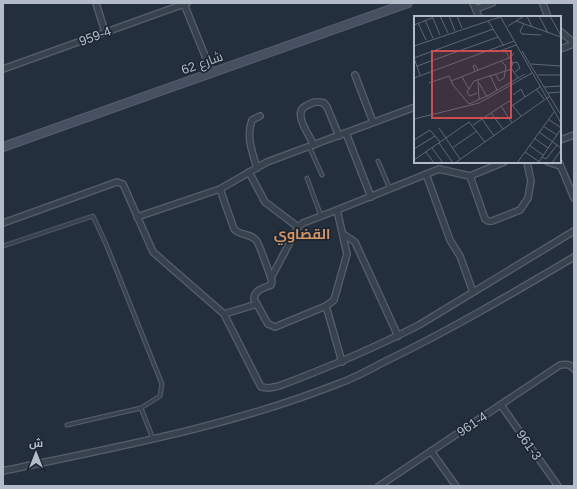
<svg xmlns="http://www.w3.org/2000/svg" width="577" height="489" viewBox="0 0 577 489" font-family="Helvetica,Cairo,sans-serif">
  <style>
    .lines { fill: none; stroke-linecap: round; stroke-linejoin: round }
    .lane-casing { stroke: #565f6c; stroke-width: 5 }
    .street-casing { stroke: #565f6c; stroke-width: 8 }
    .secondary-casing { stroke: #565f6c; stroke-width: 10 }
    .lane { stroke: #38414e; stroke-width: 3 }
    .street { stroke: #38414e; stroke-width: 5.5 }
    .secondary { stroke: #465061; stroke-width: 8 }
    .labels { text-anchor: middle; dominant-baseline: central; stroke-width: 3.5; stroke-linejoin: round; paint-order: stroke }
    .street-label { font-size: 13px; fill: #b4bcc9; stroke: #1d2633 }
    .neighbourhood-label { font-size: 14px; font-weight: bold; fill: #d59563; stroke: #1d2633 }
    .inset-road { fill: none; stroke: #5e6776; stroke-width: 1 }
    .view { fill: #ce4d50; fill-opacity: 0.15; stroke: #ce4d50; stroke-width: 2 }
    .inset-edge { fill: none; stroke: #b4bcc9; stroke-width: 2 }
  </style>
  <rect width="100%" height="100%" fill="#242f3e"/>
  <g class="lines">
    <defs>
      <g id="lane">
        <path d="M309 146 322 175"/>
        <path d="M378 161 390 189"/>
        <path d="M307 178 321 216"/>
        <path d="M3 246 93 216 106 244 162 384 160 396 141 408 67 425"/>
        <path d="M141 408 153 439"/>
      </g>
      <g id="street">
        <path d="M96 3 105 32"/>
        <path d="M473 3 479 17"/>
        <path d="M184 4 212 73"/>
        <path d="M543 4 548 17"/>
        <path d="M476 9 492 3"/>
        <path d="M560 31 574 43"/>
        <path d="M560 49 574 44"/>
        <path d="M3 69 187 3"/>
        <path d="M355 75 373 122"/>
        <path d="M346 133 371 197"/>
        <path d="M560 140 574 135"/>
        <path d="M314 145C309 135 292 112 306 106 313 102 316 101 324 103L327 107 339 136"/>
        <path d="M548 162 560 166"/>
        <path d="M559 162 574 198"/>
        <path d="M257 168C252 152 246 136 252 120L260 116"/>
        <path d="M249 172 265 202 298 227"/>
        <path d="M426 174 450 240 460 256 473 292"/>
        <path d="M470 176 485 219 488 221H492L520 210 528 198 531 181 527 162"/>
        <path d="M220 189 234 229C240 236 250 233 256 240 260 245 268 270 271 278L272 281 271 285C264 288 254 290 254 299L268 324 275 327 326 306"/>
        <path d="M337 210 347 254 334 300 326 306 342 362"/>
        <path d="M137 217 220 189 267 162 415 107"/>
        <path d="M3 223 117 182 123 184 153 252 224 314 261 387 269 388 279 386C327 368 374 348 419 325L574 231"/>
        <path d="M343 234 355 242 398 336"/>
        <path d="M271 278 298 227 303 223 337 210 439 169 470 176 504 162"/>
        <path d="M224 314 257 304"/>
        <path d="M501 405 558 486"/>
        <path d="M431 451 456 486"/>
        <path d="M3 471C116 447 232 426 340 383 357 377 372 368 388 360 452 329 513 293 574 257"/>
        <path d="M379 486 560 365C566 364 570 364 574 369"/>
      </g>
      <path id="secondary" d="M3 147 408 3"/>
    </defs>
    <use href="#lane" class="lane-casing"/>
    <use href="#street" class="street-casing"/>
    <use href="#secondary" class="secondary-casing"/>
    <use href="#lane" class="lane"/>
    <use href="#street" class="street"/>
    <use href="#secondary" class="secondary"/>
  </g>
  <g class="labels">
    <g class="street-label">
      <text transform="translate(95 36) rotate(-20)">959-4</text>
      <text transform="translate(202 63) rotate(-20)">شارع 62</text>
      <text transform="translate(472 424) rotate(-34)">961-4</text>
      <text transform="translate(529 445) rotate(55)">961-3</text>
    </g>
    <g class="neighbourhood-label">
      <text x="302" y="234">القضاوي</text>
    </g>
  </g>
  <g transform="translate(414 16)">
    <rect width="147" height="147" fill="#242f3e"/>
    <path class="inset-road" d="M18 0 26 19M26 0 34 17M35 0 41 15M43 0 48 12M86 0 147 107M113 0 118 11M125 0 134 17M136 0 147 20M11 4 19 22M74 5 90 30M102 5 147 21M4 7 12 24M110 8 106 15 108 18 127 19M0 9 18 2M94 10 110 0M0 30 86 1M108 35 147 99M83 36 102 29M92 36 99 47 97 52 104 62M0 42 79 13M0 42 6 59M99 47 103 46 106 52 101 56M117 48 147 50M3 50 84 21M61 55 59 50 61 49 64 54M76 59 83 74M82 59 85 65 90 62 92 50 87 45M124 59H147M48 61 55 73 53 76M0 62 100 25M64 64 65 84M37 65 97 41 100 37M15 67 35 60 39 69 55 88 75 79 111 58M65 67 73 81M130 71 147 70M55 73 60 65 98 53M122 73 130 83M53 76 56 80 63 77M134 77 147 76M99 79 107 73 111 81M99 89 126 71M87 90 98 107M77 97 89 113M0 103 65 87 118 57M68 103 80 120M134 103 147 112M59 109 95 85 107 100M129 110 143 119M25 112 46 143M125 116 147 132M120 122 134 132M0 124 16 114 26 126M25 127 39 147M115 129 129 139M18 132 29 147M38 132 63 115M0 133 21 120M12 136 20 147M111 136 127 147M128 141 132 143 143 129M0 144 55 106 71 126M41 147 136 80M103 147 140 96M124 147 147 113M138 147 147 134"/>
    <path class="view" d="M18 35H97V102H18Z"/>
    <rect width="147" height="147" class="inset-edge"/>
  </g>
  <rect width="577" height="489" fill="none" stroke="#b4bcc9" stroke-width="8"/>
  <g transform="translate(36 453)" stroke="#1d2633" stroke-width="3" paint-order="stroke">
  <path d="M0-3L7 15L0 10L-7 15Z" fill="#b4bcc9"/>
  <text y="-6" font-size="11" font-weight="bold" text-anchor="middle" fill="#b4bcc9">ش</text>
  </g>
</svg>
